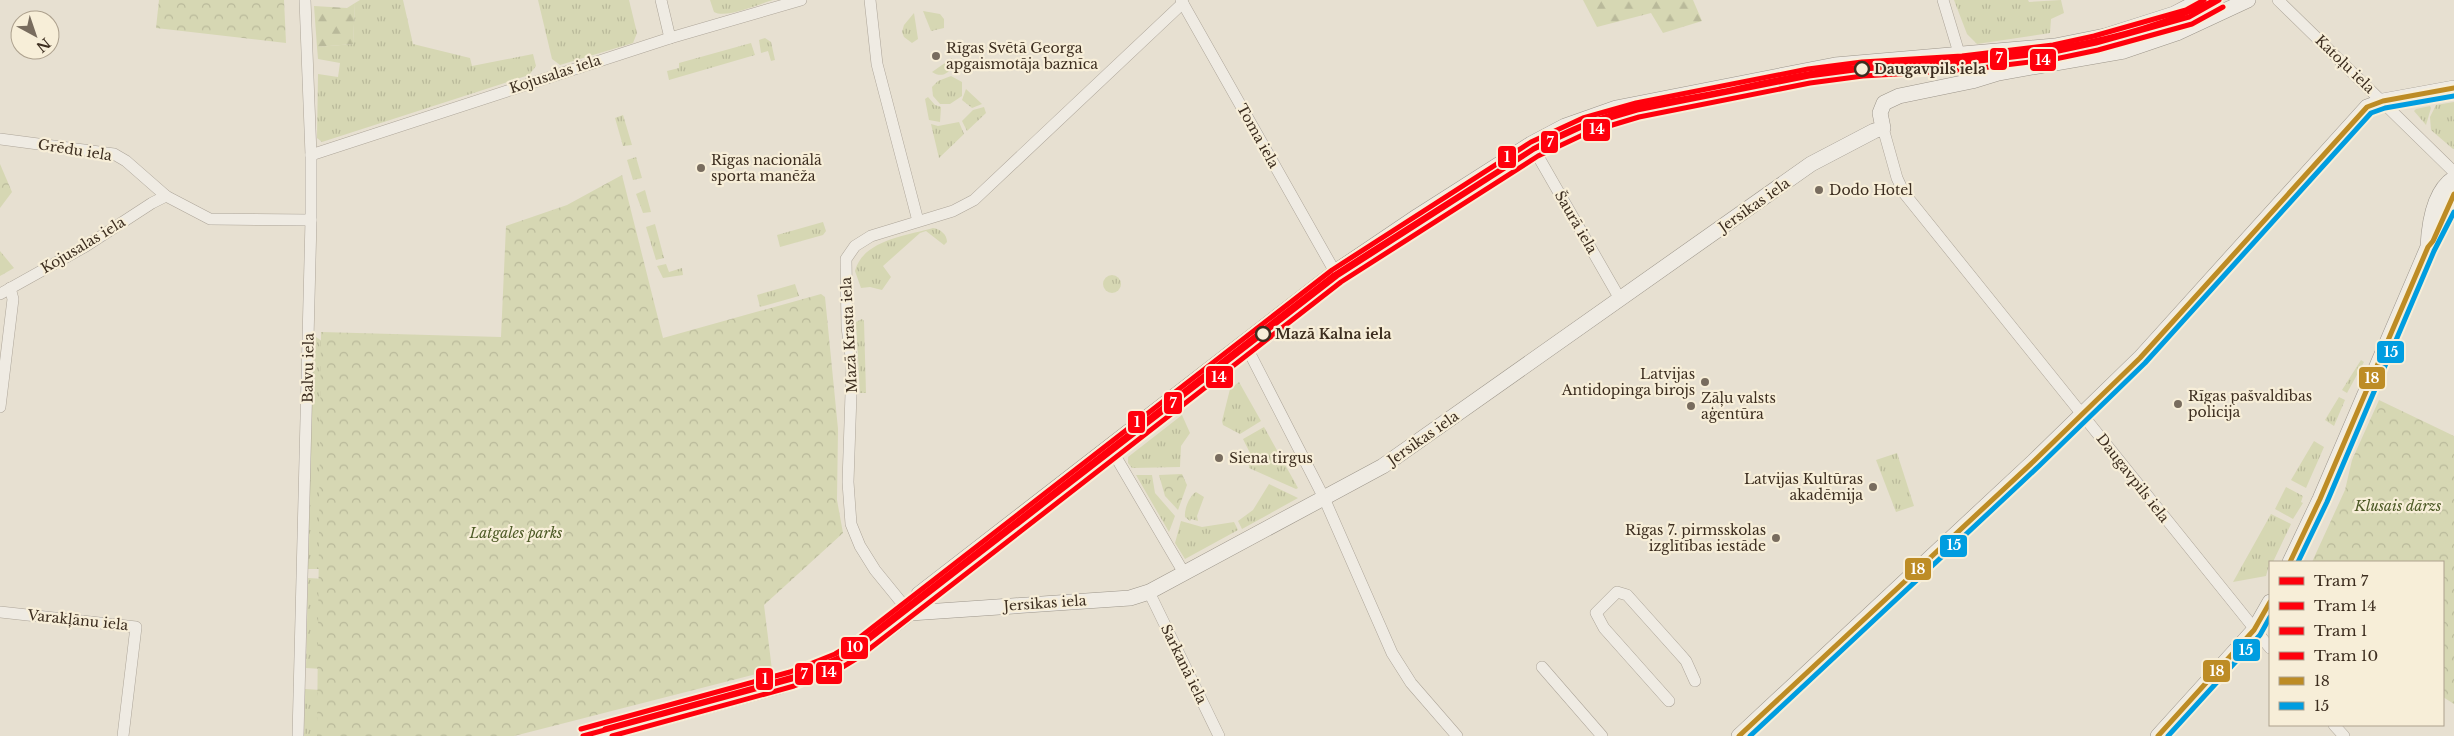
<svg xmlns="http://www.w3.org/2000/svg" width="2454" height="736" viewBox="0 0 2454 736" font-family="'Libre Baskerville',serif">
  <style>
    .grass { fill: url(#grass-tufts) }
    .forest { fill: url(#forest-firs) }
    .park { fill: url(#park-crowns) }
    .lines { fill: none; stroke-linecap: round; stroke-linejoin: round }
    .street-casing { stroke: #ada599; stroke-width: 12 }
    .secondary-casing { stroke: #9c958a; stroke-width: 16 }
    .street { stroke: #efebe3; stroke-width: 11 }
    .secondary { stroke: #efebe3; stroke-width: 15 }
    .bus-1-casing { stroke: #f7eed8; stroke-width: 9 }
    .bus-2-casing { stroke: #f7eed8; stroke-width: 9 }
    .bus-1 { stroke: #bd8c25; stroke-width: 5 }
    .bus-2 { stroke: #009de0; stroke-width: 5 }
    .tram-1-casing { stroke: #f7eed8; stroke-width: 9 }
    .tram-2-casing { stroke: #f7eed8; stroke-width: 9 }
    .tram-3-casing { stroke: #f7eed8; stroke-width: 9 }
    .tram-4-casing { stroke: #f7eed8; stroke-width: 9 }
    .tram-1 { stroke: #ff000c; stroke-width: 5 }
    .tram-2 { stroke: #ff000c; stroke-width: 5 }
    .tram-3 { stroke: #ff000c; stroke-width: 5 }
    .tram-4 { stroke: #ff000c; stroke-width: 5 }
    .poi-dot { fill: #786c5e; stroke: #f7eed8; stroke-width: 2 }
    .stop-dot { fill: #f7eed8; stroke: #3d2e20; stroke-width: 2.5 }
    .labels { text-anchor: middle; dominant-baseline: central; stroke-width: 4.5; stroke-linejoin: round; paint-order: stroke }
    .poi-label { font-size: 14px; fill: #3d2e20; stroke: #f7eed8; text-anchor: start }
    .street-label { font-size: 14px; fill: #3d2e20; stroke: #f7eed8 }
    .stop-label { font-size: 14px; font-weight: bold; fill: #3d2e20; stroke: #f7eed8; text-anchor: start }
    .park-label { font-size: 14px; font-style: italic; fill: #4d5a26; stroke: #f7eed8 }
    .line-badge { stroke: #f7eed8; stroke-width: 2 }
    .badge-label { font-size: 14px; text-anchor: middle; font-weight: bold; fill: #fff }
  </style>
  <defs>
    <pattern id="grass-tufts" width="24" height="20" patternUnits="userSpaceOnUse" patternTransform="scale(1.25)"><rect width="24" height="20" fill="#d6d7b3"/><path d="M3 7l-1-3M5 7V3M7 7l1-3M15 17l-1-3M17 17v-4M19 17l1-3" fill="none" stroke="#b9b99a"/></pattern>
    <pattern id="forest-firs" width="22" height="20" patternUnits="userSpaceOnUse" patternTransform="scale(1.25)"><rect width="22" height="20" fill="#d6d7b3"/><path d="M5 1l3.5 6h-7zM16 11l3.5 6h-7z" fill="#b9b99a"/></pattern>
    <pattern id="park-crowns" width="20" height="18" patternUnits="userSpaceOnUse" patternTransform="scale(1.25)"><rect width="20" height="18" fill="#d6d7b3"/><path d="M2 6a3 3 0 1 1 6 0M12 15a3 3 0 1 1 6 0" fill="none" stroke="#b9b99a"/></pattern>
  </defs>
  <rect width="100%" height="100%" fill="#e7e0d1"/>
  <g class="grass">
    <path d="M360 0H403L413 44 470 58 472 66 533 54 536 66 529 75 322 142 317 138 318 74 338 77 340 63 318 59 317 47 353 44 355 3Z"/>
    <path d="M538 0H629L637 33 633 43 560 65 552 59Z"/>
    <path d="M710 0H773C759 4 726 19 714 12Z"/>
    <path d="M1954 0H2028L2029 2 2061 0 2064 13 2051 19 2050 33 1977 44 1967 34Z"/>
    <path d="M923 11 940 14 944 19V28L931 31Z"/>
    <path d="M914 13 918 39 912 43 904 37 902 32 904 25Z"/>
    <path d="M765 38 771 42 775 60 771 61 768 51 761 53 759 40Z"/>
    <path d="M751 43 755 55 669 80 667 71 679 68V63Z"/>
    <path d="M952 58 953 65C949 74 941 78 932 72Z"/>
    <path d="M951 76 962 82V96L950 104H940L933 96 932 87 938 81Z"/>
    <path d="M966 89 982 104 972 108 962 100Z"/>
    <path d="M928 97 935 105 941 107 940 122 929 120 925 99Z"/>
    <path d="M2454 102V149H2453L2431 130 2430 117 2436 105Z"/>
    <path d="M2430 106 2431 108 2426 125 2414 111 2416 109Z"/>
    <path d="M984 107 986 113 967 131 962 121 973 110Z"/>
    <path d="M623 115 632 145 623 146 615 118Z"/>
    <path d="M959 122 964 134 939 158 931 124 938 126Z"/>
    <path d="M636 157 642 178 633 180 627 160Z"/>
    <path d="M645 190 651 212 643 213 636 194Z"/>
    <path d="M823 222 826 231 823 235 780 247 777 235Z"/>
    <path d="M655 224 664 258 656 260 646 227Z"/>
    <path d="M933 228C940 229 947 234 947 242L944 245 926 231 920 233 883 266 891 277 882 290 870 287 861 288 855 271C863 240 906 236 933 228Z"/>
    <path d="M666 264 669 272 682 268 683 275 663 278 657 266Z"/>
    <circle cx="1112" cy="284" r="9"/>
    <path d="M795 284 799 296 760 307 757 295Z"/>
    <path d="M862 319 864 321 866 393H860L856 322Z"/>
    <path d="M313 335 334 349 324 569H308Z"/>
    <path d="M2361 360 2364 362 2347 393 2342 390Z"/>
    <path d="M1239 382 1261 421 1240 434 1223 425 1222 421 1230 389Z"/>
    <path d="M2339 397 2345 400 2334 426 2325 420Z"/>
    <path d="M1182 415 1190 433 1181 446 1180 467 1132 468 1128 463V457Z"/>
    <path d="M1264 427 1298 488 1296 489 1249 468 1250 453 1243 439Z"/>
    <path d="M2314 441 2324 447 2306 488 2291 480Z"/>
    <path d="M1897 453 1914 506 1896 512 1876 460Z"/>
    <path d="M1136 475H1152L1155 493 1175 516 1169 532Z"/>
    <path d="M1269 484 1298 498 1242 529 1238 521 1253 510Z"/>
    <path d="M2286 487 2303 496 2301 502 2303 503 2293 519 2275 509Z"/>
    <path d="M1196 492 1204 497 1197 516 1198 521 1191 519 1190 521 1185 517C1184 510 1189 496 1196 492Z"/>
    <path d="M2271 514 2291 524 2273 562H2270L2266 576 2233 582Z"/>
    <path d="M1181 521 1202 527 1234 522 1238 530 1185 559 1175 543Z"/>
    <path d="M308 578 325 579 322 669 306 668Z"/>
    <path d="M305 689 321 690 320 736H304Z"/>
  </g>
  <g class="forest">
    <path d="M1583 0H1693L1702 21 1663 33 1651 13 1597 27Z"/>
    <path d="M355 3 353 44 317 47 314 6 347 8Z"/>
  </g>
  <g class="park">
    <path d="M159 0H284L286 43 156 28Z"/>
    <path d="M0 164 12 192 0 208Z"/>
    <path d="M622 175 663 338 821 294 825 297 838 429 837 500 843 533 764 605 772 670 514 736H317L321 332 501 337 506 226 567 205Z"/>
    <path d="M0 251 14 268 0 276Z"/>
    <path d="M2379 400 2454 436V704L2443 697V562H2312L2345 490 2352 460Z"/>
    <path d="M1182 474 1187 485 1178 510 1165 496 1159 475Z"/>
  </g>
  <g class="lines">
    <defs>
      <g id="street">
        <path d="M661 0 670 38"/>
        <path d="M870 0 877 64 918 221"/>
        <path d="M1181 0 1335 272"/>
        <path d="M1943 0 1959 53 1972 81"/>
        <path d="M2278 0 2454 172"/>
        <path d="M1883 128 1897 178 1904 193 2270 648"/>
        <path d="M0 139 114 154 126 161 166 196 210 219 311 220"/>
        <path d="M1531 144 1620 299"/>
        <path d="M311 155 670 38 801 0"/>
        <path d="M0 294 86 246 152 203 166 196"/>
        <path d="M1244 342 1324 498 1392 653 1411 683 1457 736"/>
        <path d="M0 407 13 299 10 288"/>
        <path d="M1110 447 1184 573"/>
        <path d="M1149 592 1219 736"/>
        <path d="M0 612 136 627 123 736"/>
        <path d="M910 613 875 570 860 546 851 524 848 482 852 364 847 327 846 259 855 246 871 236 953 211 974 200 1183 3"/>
        <path d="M1542 667 1602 736"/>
        <path d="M1669 701 1604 628 1596 613 1617 592 1627 595 1679 653 1686 661 1695 681"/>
        <path d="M2334 725 2344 736"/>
        <path d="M298 736 311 220V155L305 0"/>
      </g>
      <g id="secondary">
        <path d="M2435 238 2454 194"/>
        <path d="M2290 562 2320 499 2428 247C2429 225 2434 191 2454 178"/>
        <path d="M910 613 1130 598 1149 592 1383 466 1811 164 1874 131 1883 128 1880 113 1884 103 1899 96 1972 81 1998 73 2124 51 2177 33 2248 0"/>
        <path d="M596 736 780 686 835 666 864 648 910 613 919 594 1335 272 1418 216 1531 144 1565 126 1616 108 1835 65 2055 46 2105 36 2174 14 2201 0"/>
        <path d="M1739 736 2034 461 2140 358 2367 107 2383 101 2454 88"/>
        <path d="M2158 736 2254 630 2270 602"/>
      </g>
    </defs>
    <use href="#street" class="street-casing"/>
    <use href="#secondary" class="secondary-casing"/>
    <use href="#street" class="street"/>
    <use href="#secondary" class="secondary"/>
    <defs>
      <g id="bus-1">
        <path d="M2290 562 2320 499 2428 247 2433 241 2454 194"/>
        <path d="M1739 736 2034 461 2140 358 2367 107 2383 101 2454 88"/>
        <path d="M2158 736 2254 630 2270 602"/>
      </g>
      <g id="bus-2">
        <path d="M2298 562 2327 502 2434 251 2454 212"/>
        <path d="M1750 736 2039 466 2145 363 2371 113 2385 108 2454 96"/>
        <path d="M2168 736 2260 635 2270 617"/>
      </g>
    </defs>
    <use href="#bus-1" class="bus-1-casing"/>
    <use href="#bus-2" class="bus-2-casing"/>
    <use href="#bus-1" class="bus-1"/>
    <use href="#bus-2" class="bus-2"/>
    <defs>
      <path id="tram-1" d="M583 736 792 679 838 661 854 651 1337 276 1534 149 1586 125 1637 110 1809 76 1862 69 1963 63 2054 52 2096 43 2189 17 2219 0"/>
      <path id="tram-2" d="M612 736 794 686 841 668 859 657 1341 282 1538 156 1589 132 1639 117 1810 83 1863 76 1964 70 2055 59 2098 50 2192 24 2223 7"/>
      <path id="tram-3" d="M581 729 790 672 835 654 850 645 1332 270 1531 142 1583 118 1636 103 1808 69 1862 62 1962 56 2053 45 2094 36 2186 10 2204 0"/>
      <path id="tram-4" d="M605 729 793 677 845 655 1334 275 1533 149C1566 131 1602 116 1638 107 1665 101 1693 98 1720 92 1759 84 1799 74 1839 69 1968 56 2095 59 2215 0"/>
    </defs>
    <use href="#tram-1" class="tram-1-casing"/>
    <use href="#tram-2" class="tram-2-casing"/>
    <use href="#tram-3" class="tram-3-casing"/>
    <use href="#tram-4" class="tram-4-casing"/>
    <use href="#tram-1" class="tram-1"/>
    <use href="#tram-2" class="tram-2"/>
    <use href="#tram-3" class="tram-3"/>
    <use href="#tram-4" class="tram-4"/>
  </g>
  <g class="poi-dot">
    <circle cx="936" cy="56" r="5"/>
    <circle cx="701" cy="168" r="5"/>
    <circle cx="1819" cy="190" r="5"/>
    <circle cx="1705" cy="382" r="5"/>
    <circle cx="2178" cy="404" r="5"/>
    <circle cx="1691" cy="406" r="5"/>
    <circle cx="1219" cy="458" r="5"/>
    <circle cx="1873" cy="487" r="5"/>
    <circle cx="1776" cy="538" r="5"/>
  </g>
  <g class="stop-dot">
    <circle cx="1862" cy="69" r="7"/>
    <circle cx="1263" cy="334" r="7"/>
  </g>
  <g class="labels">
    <g class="poi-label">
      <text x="946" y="48">Rīgas Svētā Georga<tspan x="946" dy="16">apgaismotāja baznīca</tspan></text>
      <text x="711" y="160">Rīgas nacionālā<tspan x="711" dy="16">sporta manēža</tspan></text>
      <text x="1829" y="190">Dodo Hotel</text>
      <text x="1695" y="374" text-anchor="end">Latvijas<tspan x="1695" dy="16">Antidopinga birojs</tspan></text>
      <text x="2188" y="396">Rīgas pašvaldības<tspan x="2188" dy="16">policija</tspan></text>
      <text x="1701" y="398">Zāļu valsts<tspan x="1701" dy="16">aģentūra</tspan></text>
      <text x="1229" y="458">Siena tirgus</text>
      <text x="1863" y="479" text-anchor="end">Latvijas Kultūras<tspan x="1863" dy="16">akadēmija</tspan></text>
      <text x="1766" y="530" text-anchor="end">Rīgas 7. pirmsskolas<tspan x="1766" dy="16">izglītības iestāde</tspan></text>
    </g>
    <g class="street-label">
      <text transform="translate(2345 64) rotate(44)">Katoļu iela</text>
      <text transform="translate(555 74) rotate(-18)">Kojusalas iela</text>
      <text transform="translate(1258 136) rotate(61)">Toma iela</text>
      <text transform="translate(75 150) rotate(9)">Grēdu iela</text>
      <text transform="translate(1754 205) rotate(-35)">Jersikas iela</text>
      <text transform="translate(1576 222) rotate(60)">Šaurā iela</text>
      <text transform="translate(83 245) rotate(-31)">Kojusalas iela</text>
      <text transform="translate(849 335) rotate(-93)">Mazā Krasta iela</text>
      <text transform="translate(308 368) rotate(-89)">Balvu iela</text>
      <text transform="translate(1423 438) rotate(-35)">Jersikas iela</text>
      <text transform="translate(2133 478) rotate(52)">Daugavpils iela</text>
      <text transform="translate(1045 603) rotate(-4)">Jersikas iela</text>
      <text transform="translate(78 620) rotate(6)">Varakļānu iela</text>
      <text transform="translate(1184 664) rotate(64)">Sarkanā iela</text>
    </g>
    <g class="stop-label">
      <text x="1874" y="69">Daugavpils iela</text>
      <text x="1275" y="334">Mazā Kalna iela</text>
    </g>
    <g class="park-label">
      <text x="2398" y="506">Klusais dārzs</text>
      <text x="516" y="533">Latgales parks</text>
    </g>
  </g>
  <g class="line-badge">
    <rect x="1989" y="47" width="19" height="24" rx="5" fill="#ff000c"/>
    <rect x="2029" y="48" width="28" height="24" rx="5" fill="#ff000c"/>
    <rect x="1582" y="118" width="29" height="24" rx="5" fill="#ff000c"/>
    <rect x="1540" y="130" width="19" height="24" rx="5" fill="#ff000c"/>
    <rect x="1497" y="145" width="20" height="24" rx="5" fill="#ff000c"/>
    <rect x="2376" y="340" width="29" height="24" rx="5" fill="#009de0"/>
    <rect x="1205" y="365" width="29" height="24" rx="5" fill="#ff000c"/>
    <rect x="2358" y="366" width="28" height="24" rx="5" fill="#bd8c25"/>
    <rect x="1163" y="391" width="20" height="24" rx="5" fill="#ff000c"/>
    <rect x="1127" y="410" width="19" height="24" rx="5" fill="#ff000c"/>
    <rect x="1939" y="534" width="29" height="24" rx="5" fill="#009de0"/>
    <rect x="1904" y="557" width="28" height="24" rx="5" fill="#bd8c25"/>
    <rect x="840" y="636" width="29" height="24" rx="5" fill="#ff000c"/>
    <rect x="2232" y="638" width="29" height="24" rx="5" fill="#009de0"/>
    <rect x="2202" y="659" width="29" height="24" rx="5" fill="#bd8c25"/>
    <rect x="815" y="661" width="28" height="24" rx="5" fill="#ff000c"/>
    <rect x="794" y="662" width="20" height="24" rx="5" fill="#ff000c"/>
    <rect x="755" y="667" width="19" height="24" rx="5" fill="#ff000c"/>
  </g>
  <g class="badge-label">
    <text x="1999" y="63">7</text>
    <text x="2043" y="65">14</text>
    <text x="1597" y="134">14</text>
    <text x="1550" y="147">7</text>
    <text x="1507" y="162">1</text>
    <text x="2391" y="357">15</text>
    <text x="1219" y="382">14</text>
    <text x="2372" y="383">18</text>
    <text x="1173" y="408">7</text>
    <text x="1137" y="427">1</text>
    <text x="1954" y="550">15</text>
    <text x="1918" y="574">18</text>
    <text x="855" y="652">10</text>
    <text x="2246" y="655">15</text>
    <text x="2217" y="676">18</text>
    <text x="829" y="677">14</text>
    <text x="804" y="679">7</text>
    <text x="765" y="684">1</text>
  </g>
  <rect x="2269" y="561" width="175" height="165" fill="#f7eed8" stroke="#ada18e"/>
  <rect x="2279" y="577" width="25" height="8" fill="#ff000c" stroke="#ada18e"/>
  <text x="2314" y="586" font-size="15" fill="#3d2e20">Tram 7</text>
  <rect x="2279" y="602" width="25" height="8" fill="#ff000c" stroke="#ada18e"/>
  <text x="2314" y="611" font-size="15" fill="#3d2e20">Tram 14</text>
  <rect x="2279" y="627" width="25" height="8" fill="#ff000c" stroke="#ada18e"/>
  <text x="2314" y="636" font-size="15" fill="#3d2e20">Tram 1</text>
  <rect x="2279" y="652" width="25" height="8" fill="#ff000c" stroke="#ada18e"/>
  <text x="2314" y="661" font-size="15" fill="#3d2e20">Tram 10</text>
  <rect x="2279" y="677" width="25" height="8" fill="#bd8c25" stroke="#ada18e"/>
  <text x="2314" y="686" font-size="15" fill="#3d2e20">18</text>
  <rect x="2279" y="702" width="25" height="8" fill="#009de0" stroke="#ada18e"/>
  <text x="2314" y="711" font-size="15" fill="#3d2e20">15</text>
  <g transform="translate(35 35) rotate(140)"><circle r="24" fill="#f7eed8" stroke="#ada18e"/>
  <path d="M0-4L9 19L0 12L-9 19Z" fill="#786c5e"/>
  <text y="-8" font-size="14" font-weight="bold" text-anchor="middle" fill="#3d2e20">N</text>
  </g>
</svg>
